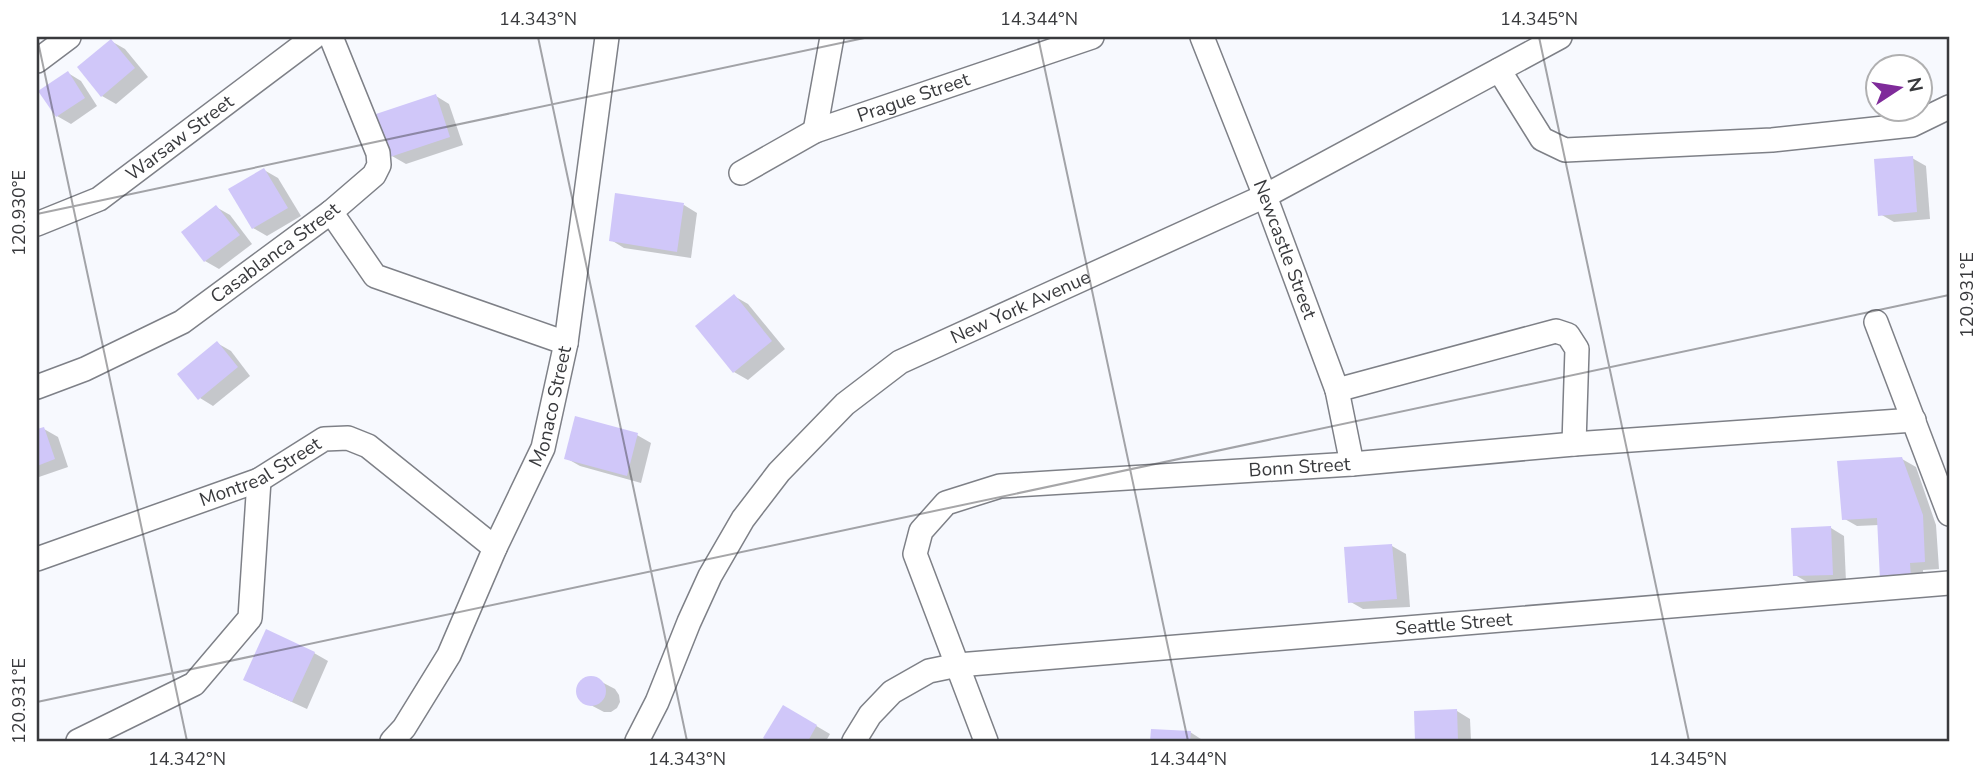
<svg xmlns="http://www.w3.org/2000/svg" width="1986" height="778" viewBox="0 0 1986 778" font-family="'Nunito Sans',sans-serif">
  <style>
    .shadow { fill: #0003 }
    .building { fill: #d0c7f9 }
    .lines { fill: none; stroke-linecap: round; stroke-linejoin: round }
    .street-casing { stroke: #7e8087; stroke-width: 26 }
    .street { stroke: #fff; stroke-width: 23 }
    .ticks { fill: none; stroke: #393a3d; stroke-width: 2; stroke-opacity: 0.45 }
    .labels { text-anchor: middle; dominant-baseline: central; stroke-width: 5; stroke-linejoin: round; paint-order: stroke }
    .street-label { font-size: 19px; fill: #393a3d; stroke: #fff }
    .neatline { fill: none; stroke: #393a3d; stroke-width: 2.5 }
    .ticks-label { font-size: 18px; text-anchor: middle; fill: #393a3d }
  </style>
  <rect width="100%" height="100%" fill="#f7f9fe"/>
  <g class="shadow">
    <path d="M111 41 125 49 148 77 116 104 102 96Z"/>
    <path d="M68 73 81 81 97 106 71 124 57 116Z"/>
    <path d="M436 96 449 104 463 145 406 164 392 156Z"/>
    <path d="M1912 158 1926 166 1930 219 1894 222 1880 214Z"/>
    <path d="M264 170 278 178 301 216 267 236 253 228Z"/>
    <path d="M684 205 697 213 691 258 624 248 611 240Z"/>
    <path d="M216 207 230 215 252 244 219 269 205 261 183 233Z"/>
    <path d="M734 296 748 304 785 349 748 380 734 372Z"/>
    <path d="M217 343 231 351 250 376 213 406 200 398Z"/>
    <path d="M44 429 58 437 68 467 39 477 37 475V431Z"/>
    <path d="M637 435 651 443 641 483 580 466 566 458Z"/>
    <path d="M1902 459 1916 467 1936 525 1939 569 1923 570 1924 585 1896 587 1879 525 1857 526 1843 518Z"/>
    <path d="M1831 528 1844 536 1846 582 1809 583 1795 575Z"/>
    <path d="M1392 546 1406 554 1410 607 1363 609 1349 601Z"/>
    <path d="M314 653 328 661 307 709 259 687Z"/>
    <path d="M587 678H594L615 689 619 695 620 702 617 708 611 712H604L583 701 579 695 578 688 581 682Z"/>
    <path d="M784 707 830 734 826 741H772L766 738Z"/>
    <path d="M1457 711 1470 719 1471 741H1417L1416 713Z"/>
    <path d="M1152 731 1190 732 1204 741H1152Z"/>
  </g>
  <g class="building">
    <path d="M111 39 135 68 101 97 77 67Z"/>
    <path d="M68 71 85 98 56 117 38 91Z"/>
    <path d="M436 94 450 137 390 157 376 114Z"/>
    <path d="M1913 156 1917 212 1878 216 1874 159Z"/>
    <path d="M264 168 288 208 252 229 228 189Z"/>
    <path d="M615 193 684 203 677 252 609 241Z"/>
    <path d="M216 205 240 235 204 262 181 232Z"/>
    <path d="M734 294 772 341 733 373 695 326Z"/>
    <path d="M217 341 238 367 198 400 177 374Z"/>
    <path d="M575 416 638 433 627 476 564 459Z"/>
    <path d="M44 427 55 459 37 466V429Z"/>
    <path d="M1902 457 1923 515 1925 562 1910 563 1911 578 1880 580 1877 518 1842 520 1837 461Z"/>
    <path d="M1831 526 1833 575 1793 576 1791 528Z"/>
    <path d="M1392 544 1397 599 1348 603 1344 547Z"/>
    <path d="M266 629 315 652 292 702 243 680Z"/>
    <circle cx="591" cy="691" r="15"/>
    <path d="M783 705 817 725 808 741H768L763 738Z"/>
    <path d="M1457 709 1458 741H1415L1414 711Z"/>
    <path d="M1151 729 1191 731 1190 741H1150Z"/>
  </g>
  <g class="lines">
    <defs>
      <g id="street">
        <path id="s1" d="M1202 37 1265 196 1337 390 1352 464"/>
        <path d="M37 61 69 37"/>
        <path d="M1499 70 1542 139 1565 150 1772 140 1912 125 1949 107"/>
        <path d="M815 131 832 37"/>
        <path id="s2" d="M741 173 815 131 1092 37"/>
        <path d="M331 212 375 276 566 343"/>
        <path id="s3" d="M37 224 99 199 314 37"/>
        <path d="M1876 322 1949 514"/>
        <path id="s4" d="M37 387 85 369 182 322 331 212 374 175 379 165 378 153 331 37"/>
        <path d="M1337 390 1556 331 1568 335 1577 349 1574 444"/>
        <path id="s5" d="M37 559 259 480 324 439 348 438 368 446 495 548"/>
        <path d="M78 741 194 684 250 618 259 480"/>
        <path id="s6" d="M392 741 404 728 449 655 495 548 543 448 566 343 607 37"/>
        <path id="s7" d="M637 741 657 702 689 622 710 576 743 519 779 472 845 404 900 362 1265 196 1560 37"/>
        <path id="s8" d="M854 741 870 715 892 692 929 671 958 665 1949 583"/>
        <path id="s9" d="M986 741 915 554 921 531 946 503 1000 486 1352 464 1574 444 1914 420"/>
      </g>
    </defs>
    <use href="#street" class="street-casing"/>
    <use href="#street" class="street"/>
  </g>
  <path class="ticks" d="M37 37 187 741M538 37 687 741M1038 37 1188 741M1539 37 1689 741M37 214 869 37M37 702 1949 295"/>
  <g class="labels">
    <g class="street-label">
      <text stroke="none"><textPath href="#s2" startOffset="189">Prague Street</textPath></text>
      <text stroke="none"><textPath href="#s3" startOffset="168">Warsaw Street</textPath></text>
      <text stroke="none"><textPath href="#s1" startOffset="228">Newcastle Street</textPath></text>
      <text stroke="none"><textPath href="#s4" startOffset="275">Casablanca Street</textPath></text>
      <text stroke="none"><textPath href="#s7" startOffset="602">New York Avenue</textPath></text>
      <text stroke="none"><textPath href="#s6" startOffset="373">Monaco Street</textPath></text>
      <text stroke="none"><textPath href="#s9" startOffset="618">Bonn Street</textPath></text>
      <text stroke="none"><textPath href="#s5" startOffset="240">Montreal Street</textPath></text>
      <text stroke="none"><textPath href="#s8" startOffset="632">Seattle Street</textPath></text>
    </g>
  </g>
  <rect width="1986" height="778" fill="none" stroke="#ffffff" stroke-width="77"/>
  <g transform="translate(1899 88) rotate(78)"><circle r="33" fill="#ffffff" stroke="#b0b0b1" stroke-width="2"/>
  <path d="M0-5L12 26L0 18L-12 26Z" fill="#7f2b9a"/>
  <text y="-10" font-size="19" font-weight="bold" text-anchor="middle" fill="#393a3d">N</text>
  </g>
  <rect x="38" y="38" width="1910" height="702" class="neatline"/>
  <g class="ticks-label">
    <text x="538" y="25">14.343°N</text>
    <text x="1039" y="25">14.344°N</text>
    <text x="1539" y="25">14.345°N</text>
    <text transform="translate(19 213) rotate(-90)" y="6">120.930°E</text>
    <text transform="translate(1967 295) rotate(-90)" y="6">120.931°E</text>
    <text transform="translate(19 701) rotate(-90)" y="6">120.931°E</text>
    <text x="187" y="765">14.342°N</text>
    <text x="687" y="765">14.343°N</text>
    <text x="1188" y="765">14.344°N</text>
    <text x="1688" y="765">14.345°N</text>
  </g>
</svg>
